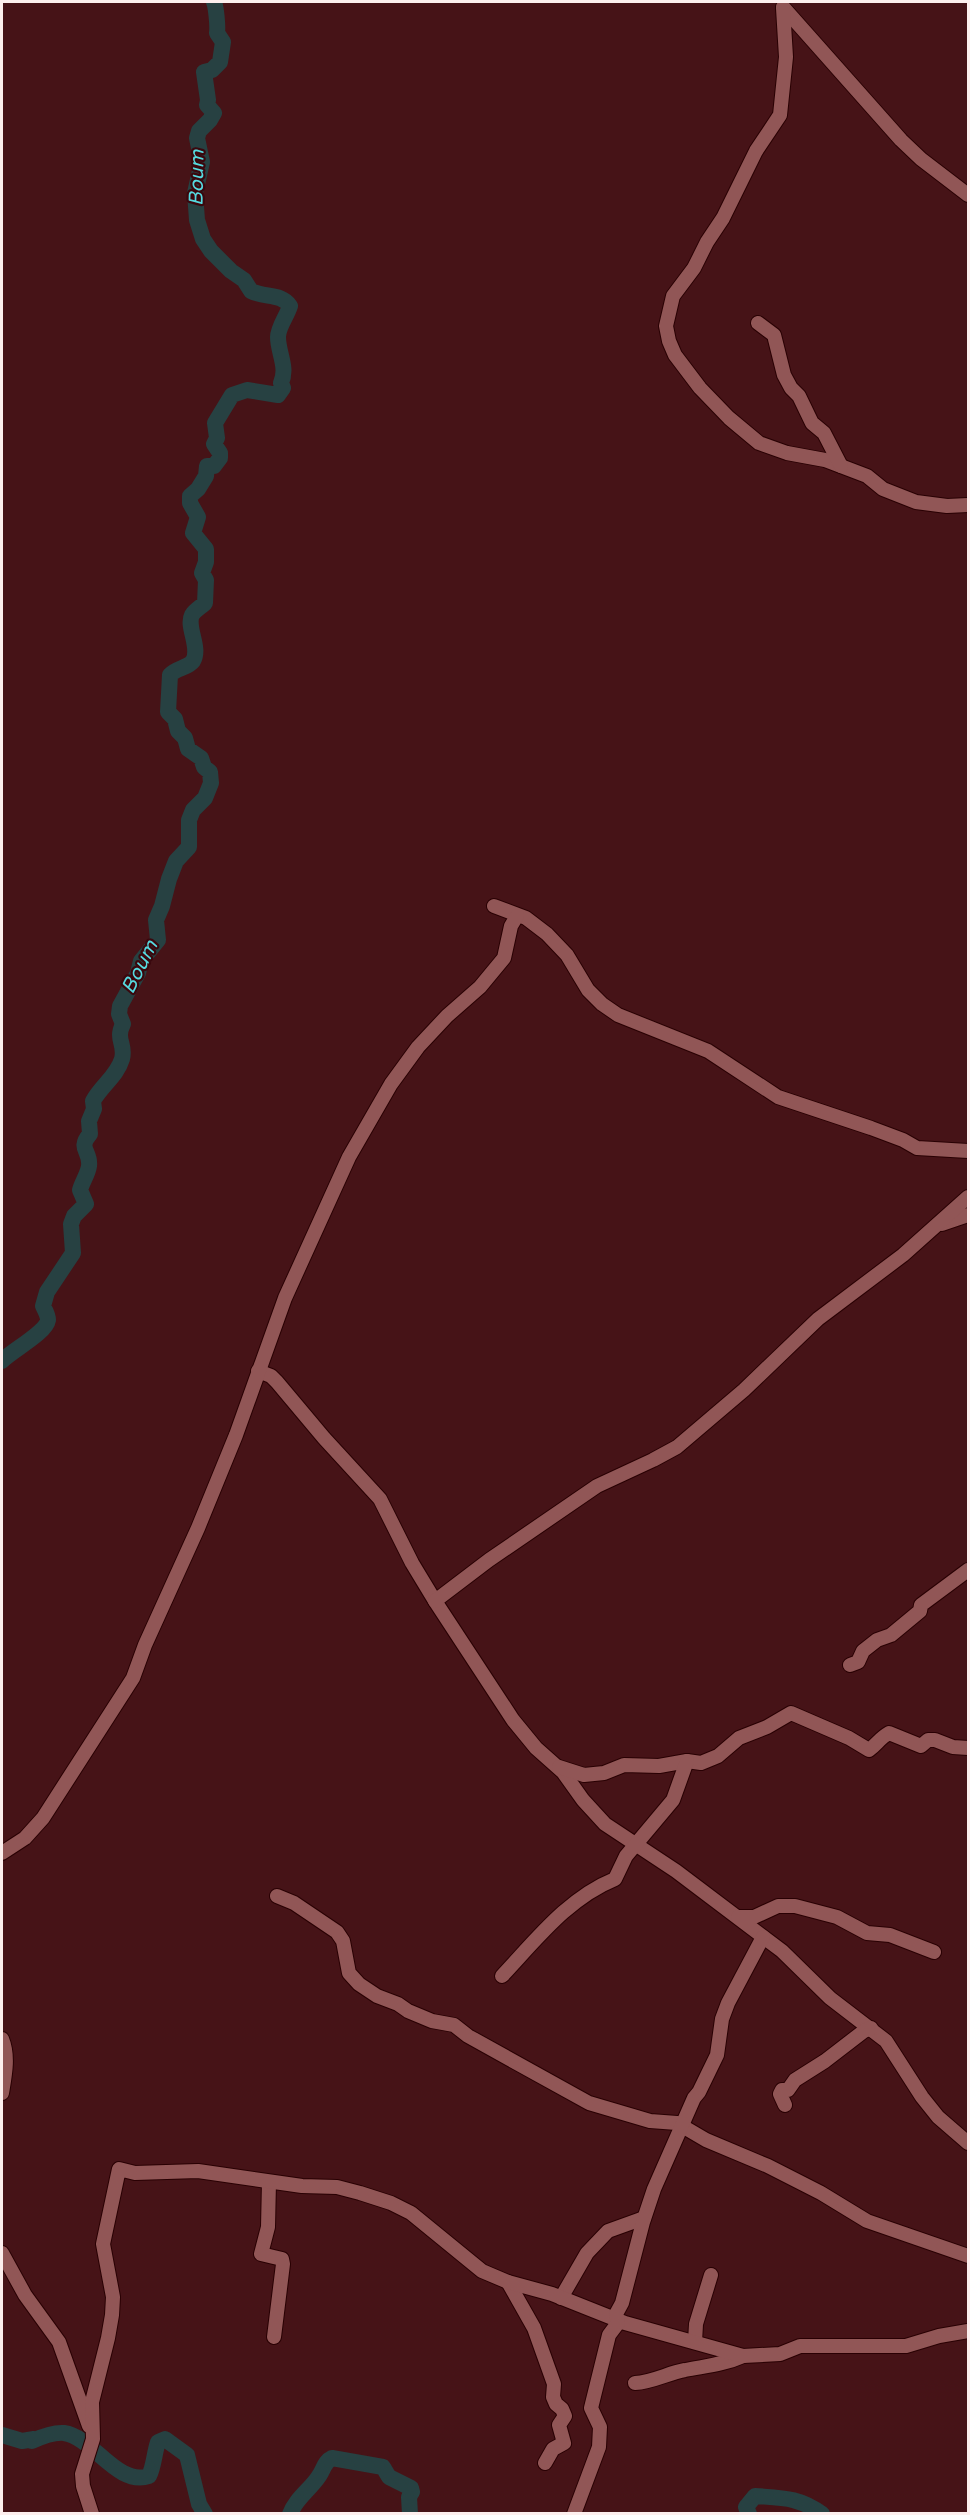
<svg xmlns="http://www.w3.org/2000/svg" width="970" height="2515" viewBox="0 0 970 2515" font-family="'Varela Round',sans-serif">
  <style>
    .lines { fill: none; stroke-linecap: round; stroke-linejoin: round }
    .river { stroke: #274142; stroke-width: 16 }
    .minor-casing { stroke: #290003; stroke-width: 16 }
    .minor { stroke: #915656; stroke-width: 14 }
    .labels { text-anchor: middle; dominant-baseline: central; stroke-width: 4.5; stroke-linejoin: round; paint-order: stroke }
    .water-label { font-size: 20px; font-style: italic; fill: #56d9df; stroke: #3a070d }
  </style>
  <rect width="100%" height="100%" fill="#461317"/>
  <g class="lines">
    <g class="river">
      <path d="M2 1361C11 1351 46 1333 48 1320 48 1315 45 1310 43 1306L47 1292 73 1253 71 1224 74 1216 86 1204 80 1190C82 1182 88 1174 89 1166 91 1151 77 1149 90 1134L89 1121 94 1109 93 1101C101 1086 117 1076 122 1059 126 1044 115 1040 123 1024L119 1014 120 1006 138 973 141 961 158 940 156 920 162 906 169 879 176 861 189 847V820L193 810 205 798 211 783 210 772 204 767 201 758 188 749 185 738 178 731 175 719 168 712 170 675C176 668 188 668 193 661 201 648 186 627 192 615 195 610 201 607 205 603L206 580 202 573 206 562V549L193 533 198 517 190 503V496L198 489 206 476 207 466H214L220 458V453L214 444 217 438 215 423 232 395 247 390 278 395 283 388 281 383C288 367 278 353 278 337 278 327 287 316 290 306 281 293 265 298 251 291L244 280 231 271 211 251 203 239 197 220 195 193 202 162 197 138 199 131 210 120 214 113 207 105 208 100 204 72 212 70 220 62 223 42 217 33C218 26 216 7 214 2"/>
      <path d="M2 2435 22 2441 34 2439 32 2441C41 2437 54 2432 64 2433 93 2437 117 2487 149 2476 154 2466 154 2454 158 2442L165 2439 187 2455 199 2504 205 2514"/>
      <path d="M290 2514C296 2498 310 2490 319 2476 324 2469 324 2462 332 2458L383 2467 389 2477 411 2488 412 2492 409 2497 410 2514"/>
      <path d="M749 2514 746 2507 755 2496C782 2498 799 2497 822 2514"/>
    </g>
    <defs>
      <g id="minor">
        <path d="M783 7 901 140 921 159 968 195"/>
        <path d="M783 8 786 57 780 115 756 151 723 218 707 242 694 268 673 296 666 326 669 341 675 355 700 388 729 418 759 443 787 453 825 460 867 476 883 489 916 502 947 506 968 505"/>
        <path d="M758 323 774 335 784 375 791 388 799 396 812 423 824 433 841 466"/>
        <path d="M494 906 526 918 547 934 567 955 588 990 602 1004 618 1015 708 1051 778 1097 871 1128 903 1140 917 1148 968 1151"/>
        <path d="M942 1224 968 1215"/>
        <path d="M258 1371 271 1376 277 1382 324 1438 380 1499 412 1563 435 1601 513 1720 536 1748 563 1772 583 1800 605 1824 676 1871 782 1951 830 1998 886 2041 922 2097 938 2117 968 2143"/>
        <path d="M435 1601 489 1560 597 1486 653 1460 677 1447 744 1390 818 1319 903 1255 968 1197"/>
        <path d="M850 1665 858 1662 863 1651 877 1640 891 1635 920 1611 921 1605 968 1570"/>
        <path d="M559 1767 584 1775 604 1773 624 1765 659 1766 687 1761 701 1763 718 1756 739 1738 767 1727 791 1713 849 1738 869 1750C877 1744 880 1738 889 1733L921 1746 928 1740H935L953 1747 968 1748"/>
        <path d="M2 1853 25 1838 43 1818 133 1678 145 1645 198 1528 236 1435 285 1298 349 1157 391 1084 418 1047 447 1016 480 987 504 958 511 926 517 916"/>
        <path d="M277 1896 294 1903 337 1932 343 1941 349 1973 359 1984 377 1996 398 2004 408 2011 432 2021 454 2025 468 2036 589 2103 650 2121 677 2123 706 2140 768 2166 821 2193 867 2221 968 2256"/>
        <path d="M738 1917H754L778 1906H795L837 1917 867 1933 890 1935 934 1952"/>
        <path d="M502 1976C536 1940 568 1898 615 1879L626 1856 673 1800 687 1761"/>
        <path d="M2 2039C9 2056 5 2075 2 2093"/>
        <path d="M785 2105 780 2094 782 2090H788L795 2080 825 2061 864 2031 871 2028"/>
        <path d="M269 2182 268 2227 261 2254 282 2259 283 2264 274 2337"/>
        <path d="M2 2253 25 2295 59 2342 89 2426"/>
        <path d="M508 2282 534 2328 554 2384 553 2397 556 2404 562 2409 565 2416 559 2425 564 2443 553 2449 545 2463"/>
        <path d="M561 2298 587 2253 608 2231 644 2218"/>
        <path d="M695 2342 696 2324 711 2275"/>
        <path d="M635 2383C653 2382 668 2373 685 2370 705 2366 723 2365 743 2356"/>
        <path d="M92 2514 83 2486 82 2474 93 2439 92 2402 108 2338 112 2315 113 2297 103 2244 119 2169 135 2173 198 2171 302 2186 337 2187 360 2193 391 2203 411 2213 482 2271 508 2282 552 2294 625 2323 743 2356 780 2354 800 2346H906L939 2336 968 2331"/>
        <path d="M574 2514 599 2447 600 2427 591 2408 609 2335 618 2323 616 2314 622 2303 643 2222 654 2189 694 2098 699 2092 717 2055 722 2019 728 2003 763 1937"/>
      </g>
    </defs>
    <use href="#minor" class="minor-casing"/>
    <use href="#minor" class="minor"/>
  </g>
  <g class="labels">
    <g class="water-label">
      <text transform="translate(197 178) rotate(-89)">Boum</text>
      <text transform="translate(140 967) rotate(-63)">Boum</text>
    </g>
  </g>
  <rect width="970" height="2515" fill="none" stroke="#fdefee" stroke-width="6"/>
</svg>
